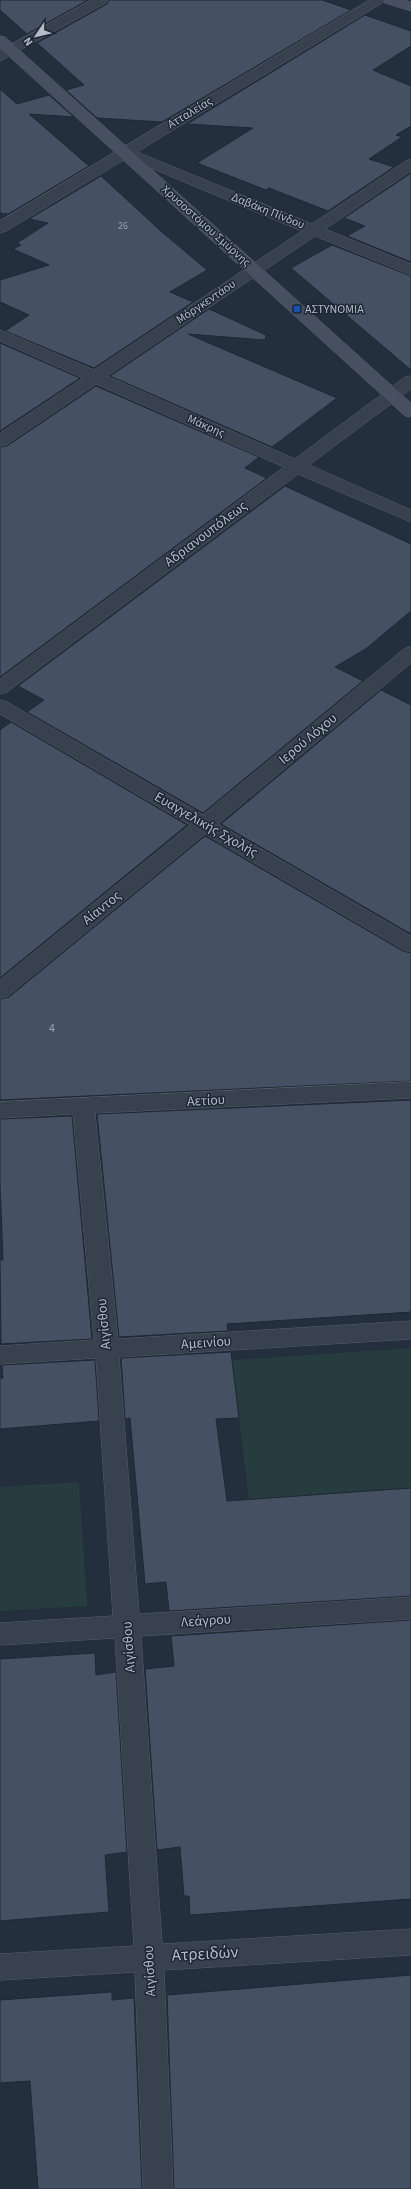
<svg xmlns="http://www.w3.org/2000/svg" width="411" height="2189" viewBox="0 0 411 2189" font-family="'Source Sans 3',sans-serif">
  <style>
    .green { fill: #263c3f }
    .building { fill: #455162; stroke: #1f2835 }
    .lines { fill: none; stroke-linecap: round; stroke-linejoin: round }
    .street-casing { stroke: #565f6c; stroke-width: 1 }
    .secondary-casing { stroke: #565f6c; stroke-width: 1 }
    .street { fill: #38414e; fill-rule: evenodd }
    .secondary { fill: #465061; fill-rule: evenodd }
    .transit-dot { fill: #1a4fb4; stroke: #1d2633; stroke-width: 1.5 }
    .labels { text-anchor: middle; dominant-baseline: central; stroke-width: 3; stroke-linejoin: round; paint-order: stroke }
    .far-number-label { font-size: 10px; fill: #98a1af }
    .far-street-label { font-size: 12px; fill: #b4bcc9; stroke: #1d2633 }
    .far-poi-label { font-size: 12px; fill: #b4bcc9; stroke: #1d2633; text-anchor: start }
    .number-label { font-size: 12px; fill: #98a1af }
    .street-label { font-size: 14px; fill: #b4bcc9; stroke: #1d2633 }
    .near-street-label { font-size: 17px; fill: #b4bcc9; stroke: #1d2633 }
  </style>
  <rect width="100%" height="100%" fill="#242f3e"/>
  <g class="green">
    <path d="M411 1348V1488L249 1500 232 1360Z"/>
    <path d="M79 1482 87 1606 0 1611V1487Z"/>
  </g>
  <g class="building">
    <path d="M0 0H88L27 34 0 10Z"/>
    <path d="M109 0H322L351 10 162 122 97 118 66 90 84 85 37 43 107 4Z"/>
    <path d="M365 15 411 31V46L373 70 411 86V126L396 135 402 137 369 159 394 167 328 211 269 188 266 190 197 163 253 128 187 124Z"/>
    <path d="M0 89 17 104 49 95 74 117 29 114 89 166 8 214 0 213Z"/>
    <path d="M411 173V262L347 236 365 226 344 218Z"/>
    <path d="M101 176 162 232 207 270 170 292 193 302 94 368 5 331 29 315 0 302V280L49 265 13 249 21 245 17 243 48 223 29 219Z"/>
    <path d="M332 245 411 276V370L291 268Z"/>
    <path d="M209 309 266 335 265 340 188 334 337 398 272 447 110 376Z"/>
    <path d="M0 343 80 378 0 431Z"/>
    <path d="M96 386 259 457 245 468 267 478 0 677V447L7 446Z"/>
    <path d="M285 486 411 544V611L367 648 335 667 363 681 203 813 27 712 44 700 18 686Z"/>
    <path d="M381 690 411 705V934L221 824Z"/>
    <path d="M11 722 187 825 0 978V730Z"/>
    <path d="M205 836 403 951 411 953V1081L0 1100V999L9 997Z"/>
    <path d="M411 1100V1312L227 1324 228 1331 119 1337 97 1114Z"/>
    <path d="M72 1116 92 1339 1 1344 0 1260H3L0 1184V1119Z"/>
    <path d="M231 1352 239 1418 216 1419 227 1501 411 1488V1596L169 1611 166 1582 145 1584 130 1418 125 1419 121 1358Z"/>
    <path d="M95 1360 99 1421 0 1429V1378H3L2 1365Z"/>
    <path d="M411 1620V1899L190 1915 189 1896H184L180 1847 157 1850 145 1669 174 1666 171 1636Z"/>
    <path d="M95 1653 96 1675 116 1672 127 1852 105 1855 109 1912 0 1921V1659Z"/>
    <path d="M411 1975V2189H174L167 1995Z"/>
    <path d="M112 1992V2000L134 1998 142 2189H38L30 2081 0 2083V2000Z"/>
  </g>
  <g class="lines">
    <defs>
      <g id="street">
        <path d="M91 0H108L106 3 0 61V51Z"/>
        <path d="M370 0H387L137 152 312 224 406 161 411 159V171L325 229 411 264V275L315 236 107 376 295 459 405 377 411 376V389L309 465 411 510V522L298 474 7 692 0 694V679L284 467 96 384 6 445 0 446V433L83 378 0 341V330L94 370 302 231 127 158 6 231 0 233V221Z"/>
        <path d="M411 647V663L218 824 411 936V952L404 950 205 834 8 996 0 998V980L190 825 0 714V700L7 702 203 815 404 649Z"/>
        <path d="M411 1082V1098L95 1113 118 1339 411 1321V1339L119 1357 139 1614 411 1597V1619L141 1636 162 1944 411 1929V1955L164 1970 173 2189H143L135 1972 0 1980V1954L134 1946 115 1638 0 1645V1623L113 1616 96 1358 0 1364V1346L94 1340 73 1114 0 1118V1102Z"/>
      </g>
      <g id="secondary">
        <path d="M383 0H404L411 2V11L385 3Z"/>
        <path d="M0 36 5 37 411 403V417L405 416 0 48Z"/>
      </g>
    </defs>
    <use href="#street" class="street-casing"/>
    <use href="#secondary" class="secondary-casing"/>
    <use href="#street" class="street"/>
    <use href="#secondary" class="secondary"/>
  </g>
  <rect class="transit-dot" x="293" y="305" width="8" height="8" rx="2"/>
  <g class="labels">
    <g class="far-number-label">
      <text x="123" y="226">26</text>
    </g>
    <g class="far-street-label">
      <text transform="translate(190 113) rotate(-31)">Ατταλείας</text>
      <text transform="translate(268 211) rotate(22)">Δαβάκη Πίνδου</text>
      <text transform="translate(206 226) rotate(42)">Χρυσοστόμου Σμύρνης</text>
      <text transform="translate(206 302) rotate(-34)">Μόργκεντάου</text>
      <text transform="translate(206 426) rotate(24)">Μάκρης</text>
    </g>
    <g class="far-poi-label">
      <text x="305" y="309">ΑΣΤΥΝΟΜΙΑ</text>
    </g>
    <g class="number-label">
      <text x="52" y="1028">4</text>
    </g>
    <g class="street-label">
      <text transform="translate(206 534) rotate(-37)">Αδριανουπόλεως</text>
      <text transform="translate(308 739) rotate(-40)">Ιερού Λόχου</text>
      <text transform="translate(206 825) rotate(30)">Ευαγγελικής Σχολής</text>
      <text transform="translate(102 908) rotate(-39)">Αίαντος</text>
      <text transform="translate(206 1101) rotate(-3)">Αετίου</text>
      <text transform="translate(104 1324) rotate(-95)">Αιγίσθου</text>
      <text transform="translate(206 1343) rotate(-4)">Αμεινίου</text>
      <text transform="translate(206 1621) rotate(-4)">Λεάγρου</text>
      <text transform="translate(129 1647) rotate(-94)">Αιγίσθου</text>
      <text transform="translate(150 1971) rotate(-93)">Αιγίσθου</text>
    </g>
    <g class="near-street-label">
      <text transform="translate(205 1954) rotate(-3)">Ατρειδών</text>
    </g>
  </g>
  <g transform="translate(36 36) rotate(235)" stroke="#1d2633" stroke-width="3" paint-order="stroke">
  <path d="M0-3L7 15L0 10L-7 15Z" fill="#b4bcc9"/>
  <text y="-6" font-size="11" font-weight="bold" text-anchor="middle" fill="#b4bcc9">N</text>
  </g>
</svg>
